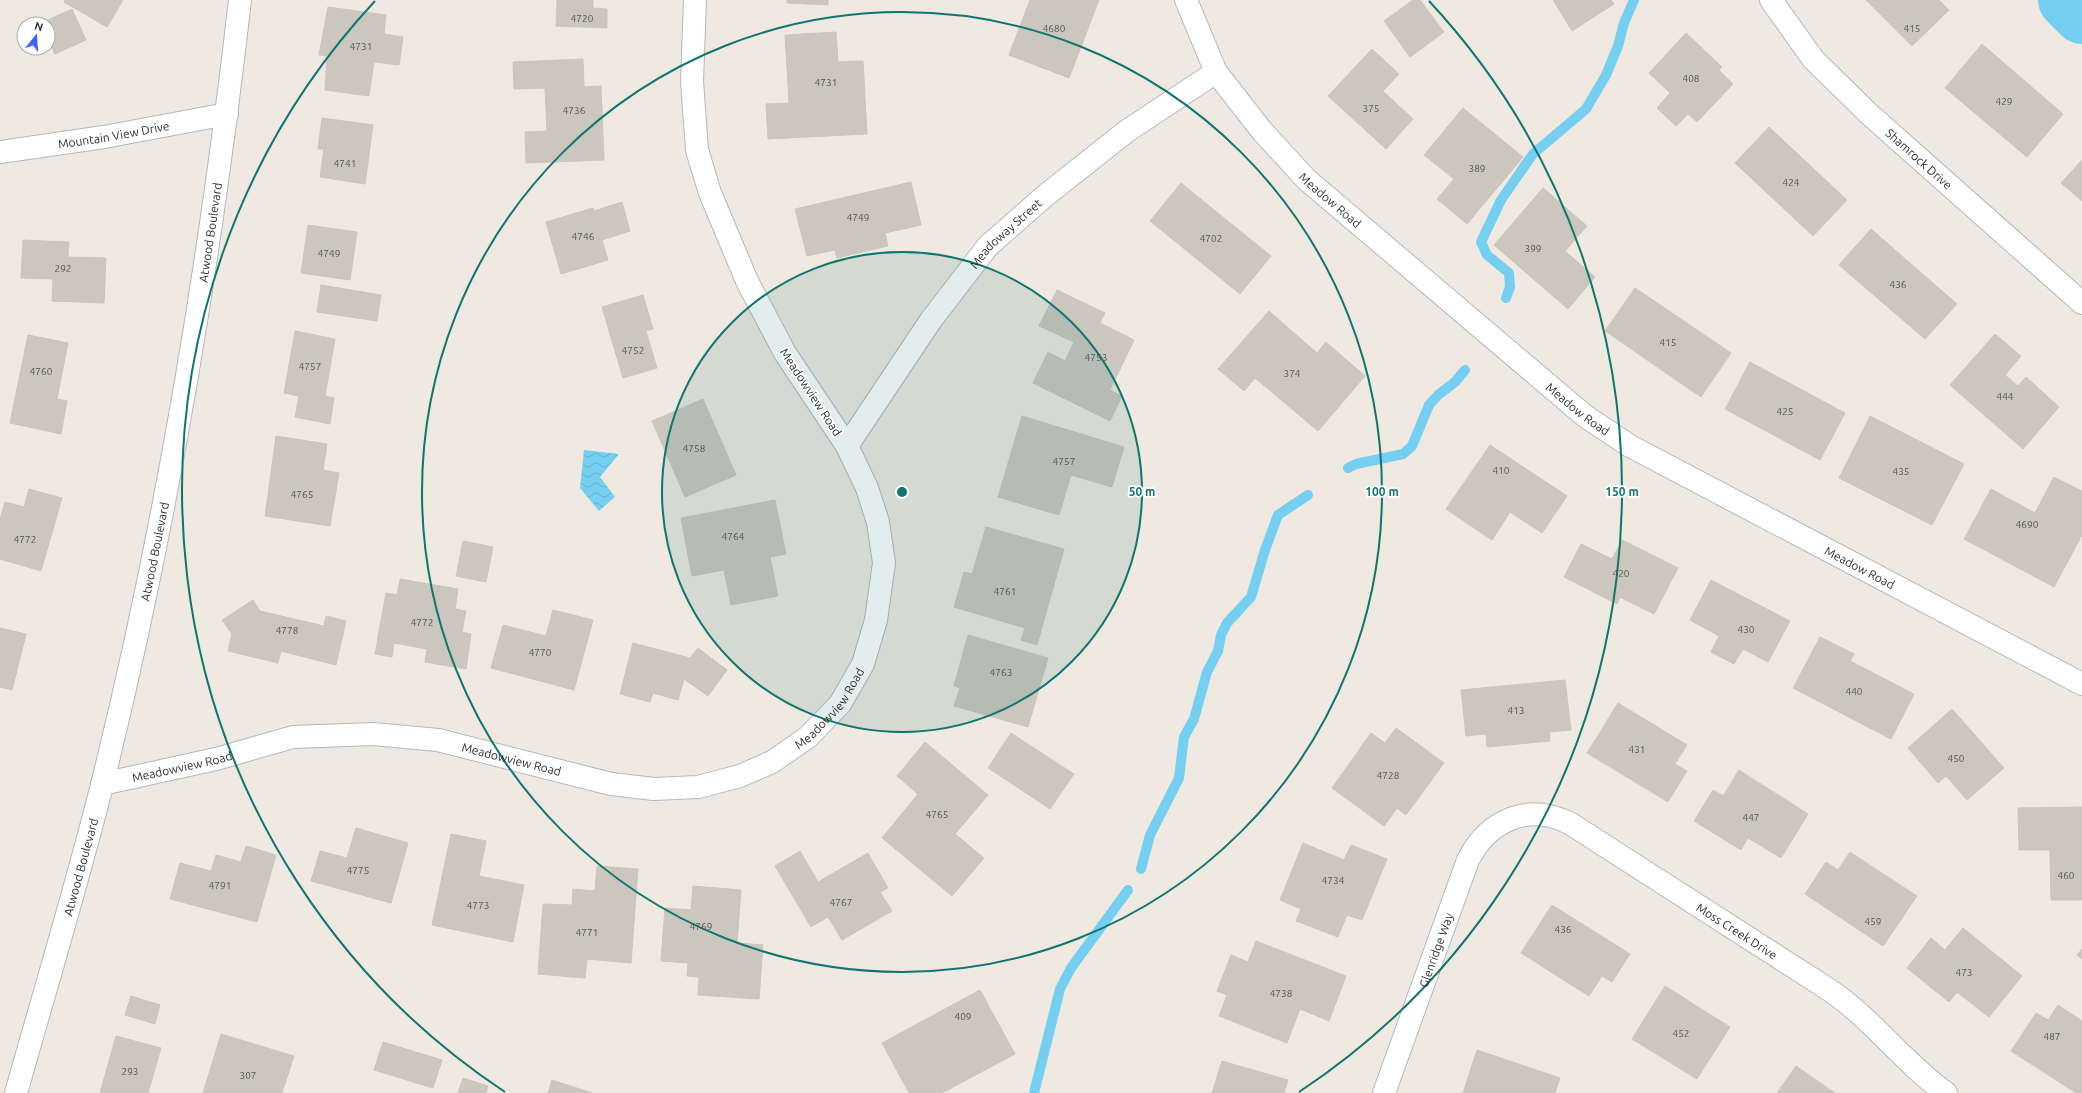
<svg xmlns="http://www.w3.org/2000/svg" width="2082" height="1093" viewBox="0 0 2082 1093" font-family="Ubuntu,sans-serif">
  <style>
    .water { fill: url(#water-waves) }
    .lines { fill: none; stroke-linecap: round; stroke-linejoin: round }
    .stream { stroke: #75cff0; stroke-width: 10 }
    .river { stroke: #75cff0; stroke-width: 58 }
    .building { fill: #cbc7bf; stroke: #cbc5ba }
    .minor-casing { stroke: #b4b7c1; stroke-width: 24 }
    .minor { stroke: #fff; stroke-width: 22 }
    .ring { fill: none; stroke: #0f766e; stroke-width: 2 }
    .labels { text-anchor: middle; dominant-baseline: central; stroke-width: 3.5; stroke-linejoin: round; paint-order: stroke }
    .number-label { font-size: 10px; fill: #555452 }
    .street-label { font-size: 12px; fill: #2e2e2e; stroke: #fff }
    .centre { fill: #0f766e; stroke: #fff; stroke-width: 2 }
    .ring-label { font-size: 12px; text-anchor: middle; font-weight: bold; fill: #0f766e; stroke: #fff; stroke-width: 3.5; stroke-linejoin: round; paint-order: stroke }
  </style>
  <defs>
    <pattern id="water-waves" width="16" height="10" patternUnits="userSpaceOnUse"><rect width="16" height="10" fill="#75cff0"/><path d="M0 5q4-4 8 0t8 0" fill="none" stroke="#66b2ce"/></pattern>
  </defs>
  <rect width="100%" height="100%" fill="#efe9e1"/>
  <path class="water" d="M584 450 619 454 600 477 615 497 599 511 580 488Z"/>
  <g class="lines">
    <g class="stream">
      <path d="M1506 298 1510 287 1509 273 1487 255 1481 242 1501 200 1533 154 1586 109 1606 75 1618 46 1624 23 1634 0"/>
      <path d="M1348 468 1356 464 1403 454 1412 446 1429 405 1438 395 1455 382 1465 370"/>
      <path d="M1141 869 1150 835 1179 778 1184 737 1194 719 1207 672 1218 651 1221 635 1227 623 1251 597 1265 550 1278 515 1308 495"/>
      <path d="M1034 1093 1060 989 1071 968 1128 890"/>
    </g>
    <path class="river" d="M2067 0 2082 15"/>
  </g>
  <g class="building">
    <path d="M65 0H123L107 27 64 2Z"/>
    <path d="M557 0H593V8L607 9V28L556 26Z"/>
    <path d="M787 0H828V5L787 3Z"/>
    <path d="M1030 0H1099L1069 78 1009 55Z"/>
    <path d="M1413 0H1420L1444 32 1410 57 1384 21Z"/>
    <path d="M1553 0H1611L1614 4 1572 31Z"/>
    <path d="M1866 0H1939L1949 10 1912 46Z"/>
    <path d="M328 7 386 15 384 34 403 37 399 65 374 62 369 96 325 90 327 56 319 55Z"/>
    <path d="M72 9 86 40 55 54 48 39V24L41 23Z"/>
    <path d="M836 32 838 62 863 61 867 134 768 139 766 104 789 103 785 35Z"/>
    <path d="M1686 33 1722 67 1719 70 1733 84 1697 122 1688 114 1676 126 1657 108 1670 93 1649 73Z"/>
    <path d="M1982 44 2063 114 2027 157 1945 88Z"/>
    <path d="M1372 49 1399 74 1383 91 1413 119 1386 149 1328 96Z"/>
    <path d="M583 59 584 87 601 86 604 160 526 163 525 132 547 131 545 88 514 89 513 62Z"/>
    <path d="M1463 108 1523 157 1467 224 1437 199 1454 179 1424 155Z"/>
    <path d="M322 118 373 125 365 184 320 177 324 149H318Z"/>
    <path d="M1769 127 1847 200 1813 236 1735 163Z"/>
    <path d="M2082 160V201L2061 183Z"/>
    <path d="M911 182 921 225 885 233 888 246 837 258 835 250 807 256 795 209Z"/>
    <path d="M1181 183 1271 256 1240 294 1150 221Z"/>
    <path d="M1543 188 1587 226 1565 251 1595 277 1568 309 1494 245Z"/>
    <path d="M622 202 630 231 602 240 608 260 561 274 546 222 593 208 594 211Z"/>
    <path d="M308 225 357 232 350 280 301 273Z"/>
    <path d="M1871 229 1957 304 1925 339 1839 265Z"/>
    <path d="M23 240 69 242 68 257 106 258 104 303 52 301 53 279 21 278Z"/>
    <path d="M321 285 381 295 377 321 317 312Z"/>
    <path d="M1635 288 1731 353 1701 397 1605 331Z"/>
    <path d="M1057 290 1105 313 1100 323 1134 340 1110 390 1122 396 1110 421 1033 383 1048 352 1065 361 1074 342 1039 326Z"/>
    <path d="M643 295 653 329 646 331 657 368 623 378 602 307Z"/>
    <path d="M1269 311 1317 353 1326 342 1365 376 1318 431 1255 378 1244 391 1218 369Z"/>
    <path d="M295 331 335 339 325 396 334 398 330 424 295 417 299 396 284 393Z"/>
    <path d="M1995 334 2021 356 2005 375 2018 386 2026 377 2059 407 2023 449 1950 385Z"/>
    <path d="M28 335 68 343 57 399 67 401 61 434 10 423Z"/>
    <path d="M1750 362 1845 413 1820 460 1725 409Z"/>
    <path d="M703 399 736 475 685 497 652 421Z"/>
    <path d="M1022 416 1124 447 1112 487 1071 475 1059 515 998 497Z"/>
    <path d="M1870 416 1964 464 1932 525 1839 478Z"/>
    <path d="M276 436 327 444 323 470 339 473 330 526 265 516Z"/>
    <path d="M1490 445 1567 496 1542 533 1510 512 1492 540 1446 509Z"/>
    <path d="M2054 477 2082 491V535L2054 587 1964 539 1991 489 2035 513Z"/>
    <path d="M29 489 62 498 41 571 0 559V519L5 502 24 507Z"/>
    <path d="M775 500 786 554 770 557 778 596 731 605 724 570 692 576 681 518Z"/>
    <path d="M986 527 1064 549 1037 645 1021 640 1025 628 954 607 964 572 972 574Z"/>
    <path d="M1622 540 1678 568 1654 614 1620 597 1617 604 1564 577 1581 544 1612 559Z"/>
    <path d="M463 541 493 547 486 582 456 576Z"/>
    <path d="M400 579 458 589 455 609 466 611 462 632 471 634 466 669 425 662 427 649 394 643 392 657 375 654 386 593 397 595Z"/>
    <path d="M1711 580 1790 621 1768 662 1743 649 1734 664 1711 652 1719 636 1690 620Z"/>
    <path d="M253 600 260 611 324 626 326 616 346 621 336 665 281 651 278 663 228 651 232 634 222 620Z"/>
    <path d="M553 610 593 620 574 690 491 668 503 625 546 636Z"/>
    <path d="M0 628 26 634 12 690 0 687Z"/>
    <path d="M968 635 1048 658 1028 727 954 706 960 688 954 686Z"/>
    <path d="M1820 637 1854 654 1850 661 1914 694 1891 739 1793 688Z"/>
    <path d="M633 643 690 658 698 648 727 670 708 696 684 679 678 700 653 693 650 702 620 694Z"/>
    <path d="M1565 680 1571 730 1549 732 1550 741 1487 747 1486 734 1466 736 1461 690Z"/>
    <path d="M1618 703 1687 745 1675 764 1687 771 1668 802 1587 753Z"/>
    <path d="M1952 709 2004 768 1967 800 1946 776 1938 783 1908 748Z"/>
    <path d="M1396 728 1444 763 1406 815 1397 808 1384 826 1332 788 1371 733 1385 743Z"/>
    <path d="M1011 733 1074 774 1050 809 988 768Z"/>
    <path d="M925 742 988 795 955 834 984 858 952 896 882 838 918 794 897 776Z"/>
    <path d="M1739 770 1808 814 1781 858 1748 838 1741 850 1694 821 1713 790 1723 796Z"/>
    <path d="M2082 807V900H2051L2050 850H2019L2018 808Z"/>
    <path d="M356 828 408 843 391 903 311 881 320 851 347 858Z"/>
    <path d="M451 834 486 841 479 876 524 885 513 942 432 925Z"/>
    <path d="M1303 843 1344 860 1351 845 1387 859 1362 920 1347 915 1338 937 1296 921 1301 909 1280 900Z"/>
    <path d="M246 846 276 855 257 922 170 899 180 863 211 871 216 855 241 862Z"/>
    <path d="M800 851 818 882 868 853 888 888 880 892 892 911 842 940 828 917 811 927 775 866Z"/>
    <path d="M1850 852 1917 896 1883 946 1805 894 1826 862 1838 870Z"/>
    <path d="M597 866 638 869 631 963 587 959 585 978 538 974 543 904 572 905 573 889 595 891Z"/>
    <path d="M693 886 741 890 737 943 763 945 759 999 698 995 699 977 687 976 688 963 661 961 665 908 691 910Z"/>
    <path d="M1552 905 1630 954 1612 982 1602 976 1589 996 1521 953Z"/>
    <path d="M1963 928 2022 976 1989 1017 1957 992 1949 1002 1907 968 1931 938 1945 950Z"/>
    <path d="M1256 941 1346 976 1329 1021 1300 1009 1287 1043 1219 1016 1227 995 1217 991 1231 955 1248 962Z"/>
    <path d="M2082 949V959L2077 955Z"/>
    <path d="M1665 986 1730 1027 1697 1079 1632 1039Z"/>
    <path d="M980 990 1015 1054 942 1093H909L882 1043Z"/>
    <path d="M131 996 160 1005 155 1024 125 1015Z"/>
    <path d="M2058 1005 2082 1021V1093H2076L2011 1051 2036 1013 2048 1020Z"/>
    <path d="M221 1034 294 1056 282 1093H203Z"/>
    <path d="M116 1036 161 1048 148 1093H100Z"/>
    <path d="M383 1042 442 1060 433 1088 374 1070Z"/>
    <path d="M1477 1050 1560 1078 1555 1093H1463Z"/>
    <path d="M1222 1061 1288 1080 1284 1093H1212Z"/>
    <path d="M1796 1066 1835 1093H1777Z"/>
    <path d="M463 1078 488 1086 486 1093H458Z"/>
    <path d="M552 1080 592 1093H548Z"/>
  </g>
  <g class="lines">
    <defs>
      <g id="minor">
        <path id="s1" d="M1186 0 1216 72 1262 131 1307 180 1585 416 1630 446 2082 684"/>
        <path id="s2" d="M1771 0 1813 59 1868 113 2082 303"/>
        <path id="s3" d="M0 152 104 137 227 114"/>
        <path id="s4" d="M847 446 931 320 988 246 1046 195 1127 131 1216 72"/>
        <path id="s5" d="M102 784 216 759 293 737 373 734 438 740 611 784 654 789 698 787 740 776 772 762 808 737 840 704 863 664 876 620 884 563 878 522 867 488 847 446 785 353 747 281 710 193 697 150 692 81 695 0"/>
        <path id="s6" d="M16 1093C45 990 76 888 102 785 166 527 210 264 240 0"/>
        <path id="s7" d="M1384 1093 1468 860C1489 819 1530 802 1571 824L1831 991C1873 1020 1904 1063 1946 1093"/>
      </g>
    </defs>
    <use href="#minor" class="minor-casing"/>
    <use href="#minor" class="minor"/>
  </g>
  <circle cx="902" cy="492" r="240" fill="#0f766e" fill-opacity=".12"/>
  <g class="ring">
    <circle cx="902" cy="492" r="240"/>
    <circle cx="902" cy="492" r="480"/>
    <path d="M505 1092A720 720 0 0 1 375 1M1429 1A720 720 0 0 1 1299 1092"/>
  </g>
  <g class="labels">
    <g class="number-label">
      <text x="582" y="18">4720</text>
      <text x="1054" y="28">4680</text>
      <text x="1912" y="28">415</text>
      <text x="361" y="46">4731</text>
      <text x="1691" y="78">408</text>
      <text x="826" y="82">4731</text>
      <text x="2004" y="101">429</text>
      <text x="1371" y="108">375</text>
      <text x="574" y="110">4736</text>
      <text x="345" y="163">4741</text>
      <text x="1477" y="168">389</text>
      <text x="1791" y="182">424</text>
      <text x="858" y="217">4749</text>
      <text x="583" y="236">4746</text>
      <text x="1211" y="238">4702</text>
      <text x="1533" y="248">399</text>
      <text x="329" y="253">4749</text>
      <text x="63" y="268">292</text>
      <text x="1898" y="284">436</text>
      <text x="1668" y="342">415</text>
      <text x="633" y="350">4752</text>
      <text x="1096" y="357">4753</text>
      <text x="310" y="366">4757</text>
      <text x="41" y="371">4760</text>
      <text x="1292" y="373">374</text>
      <text x="2005" y="396">444</text>
      <text x="1785" y="411">425</text>
      <text x="694" y="448">4758</text>
      <text x="1064" y="461">4757</text>
      <text x="1501" y="470">410</text>
      <text x="1901" y="471">435</text>
      <text x="302" y="494">4765</text>
      <text x="2027" y="524">4690</text>
      <text x="733" y="536">4764</text>
      <text x="25" y="539">4772</text>
      <text x="1621" y="573">420</text>
      <text x="1005" y="591">4761</text>
      <text x="422" y="622">4772</text>
      <text x="1746" y="629">430</text>
      <text x="287" y="630">4778</text>
      <text x="540" y="652">4770</text>
      <text x="1001" y="672">4763</text>
      <text x="1854" y="691">440</text>
      <text x="1516" y="710">413</text>
      <text x="1637" y="749">431</text>
      <text x="1956" y="758">450</text>
      <text x="1388" y="775">4728</text>
      <text x="937" y="814">4765</text>
      <text x="1751" y="817">447</text>
      <text x="358" y="870">4775</text>
      <text x="2066" y="875">460</text>
      <text x="1333" y="880">4734</text>
      <text x="220" y="885">4791</text>
      <text x="841" y="902">4767</text>
      <text x="478" y="905">4773</text>
      <text x="1873" y="921">459</text>
      <text x="701" y="926">4769</text>
      <text x="1563" y="929">436</text>
      <text x="587" y="932">4771</text>
      <text x="1964" y="972">473</text>
      <text x="1281" y="993">4738</text>
      <text x="963" y="1016">409</text>
      <text x="1681" y="1033">452</text>
      <text x="2052" y="1036">487</text>
      <text x="130" y="1071">293</text>
      <text x="248" y="1075">307</text>
    </g>
    <g class="street-label">
      <text stroke="none"><textPath href="#s3" startOffset="115">Mountain View Drive</textPath></text>
      <text stroke="none"><textPath href="#s2" startOffset="218">Shamrock Drive</textPath></text>
      <text stroke="none"><textPath href="#s1" startOffset="250">Meadow Road</textPath></text>
      <text stroke="none"><textPath href="#s6" startOffset="883">Atwood Boulevard</textPath></text>
      <text stroke="none"><textPath href="#s4" startOffset="266">Meadoway Street</textPath></text>
      <text transform="translate(811 392) rotate(57)">Meadowview Road</text>
      <text stroke="none"><textPath href="#s1" startOffset="574">Meadow Road</textPath></text>
      <text stroke="none"><textPath href="#s6" startOffset="559">Atwood Boulevard</textPath></text>
      <text stroke="none"><textPath href="#s1" startOffset="898">Meadow Road</textPath></text>
      <text stroke="none"><textPath href="#s5" startOffset="766">Meadowview Road</textPath></text>
      <text stroke="none"><textPath href="#s5" startOffset="418">Meadowview Road</textPath></text>
      <text stroke="none"><textPath href="#s5" startOffset="82">Meadowview Road</textPath></text>
      <text stroke="none"><textPath href="#s6" startOffset="235">Atwood Boulevard</textPath></text>
      <text stroke="none"><textPath href="#s7" startOffset="568">Moss Creek Drive</textPath></text>
      <text stroke="none"><textPath href="#s7" startOffset="152">Glenridge Way</textPath></text>
    </g>
  </g>
  <circle cx="902" cy="492" r="6" class="centre"/>
  <g class="ring-label">
    <text x="1142" y="496">50 m</text>
    <text x="1382" y="496">100 m</text>
    <text x="1622" y="496">150 m</text>
  </g>
  <g transform="translate(36 36) rotate(17)"><circle r="19" fill="#ffffff" stroke="#ababab"/>
  <path d="M0-3L7 15L0 10L-7 15Z" fill="#4264fb"/>
  <text y="-6" font-size="11" font-weight="bold" text-anchor="middle" fill="#2e2e2e">N</text>
  </g>
</svg>
